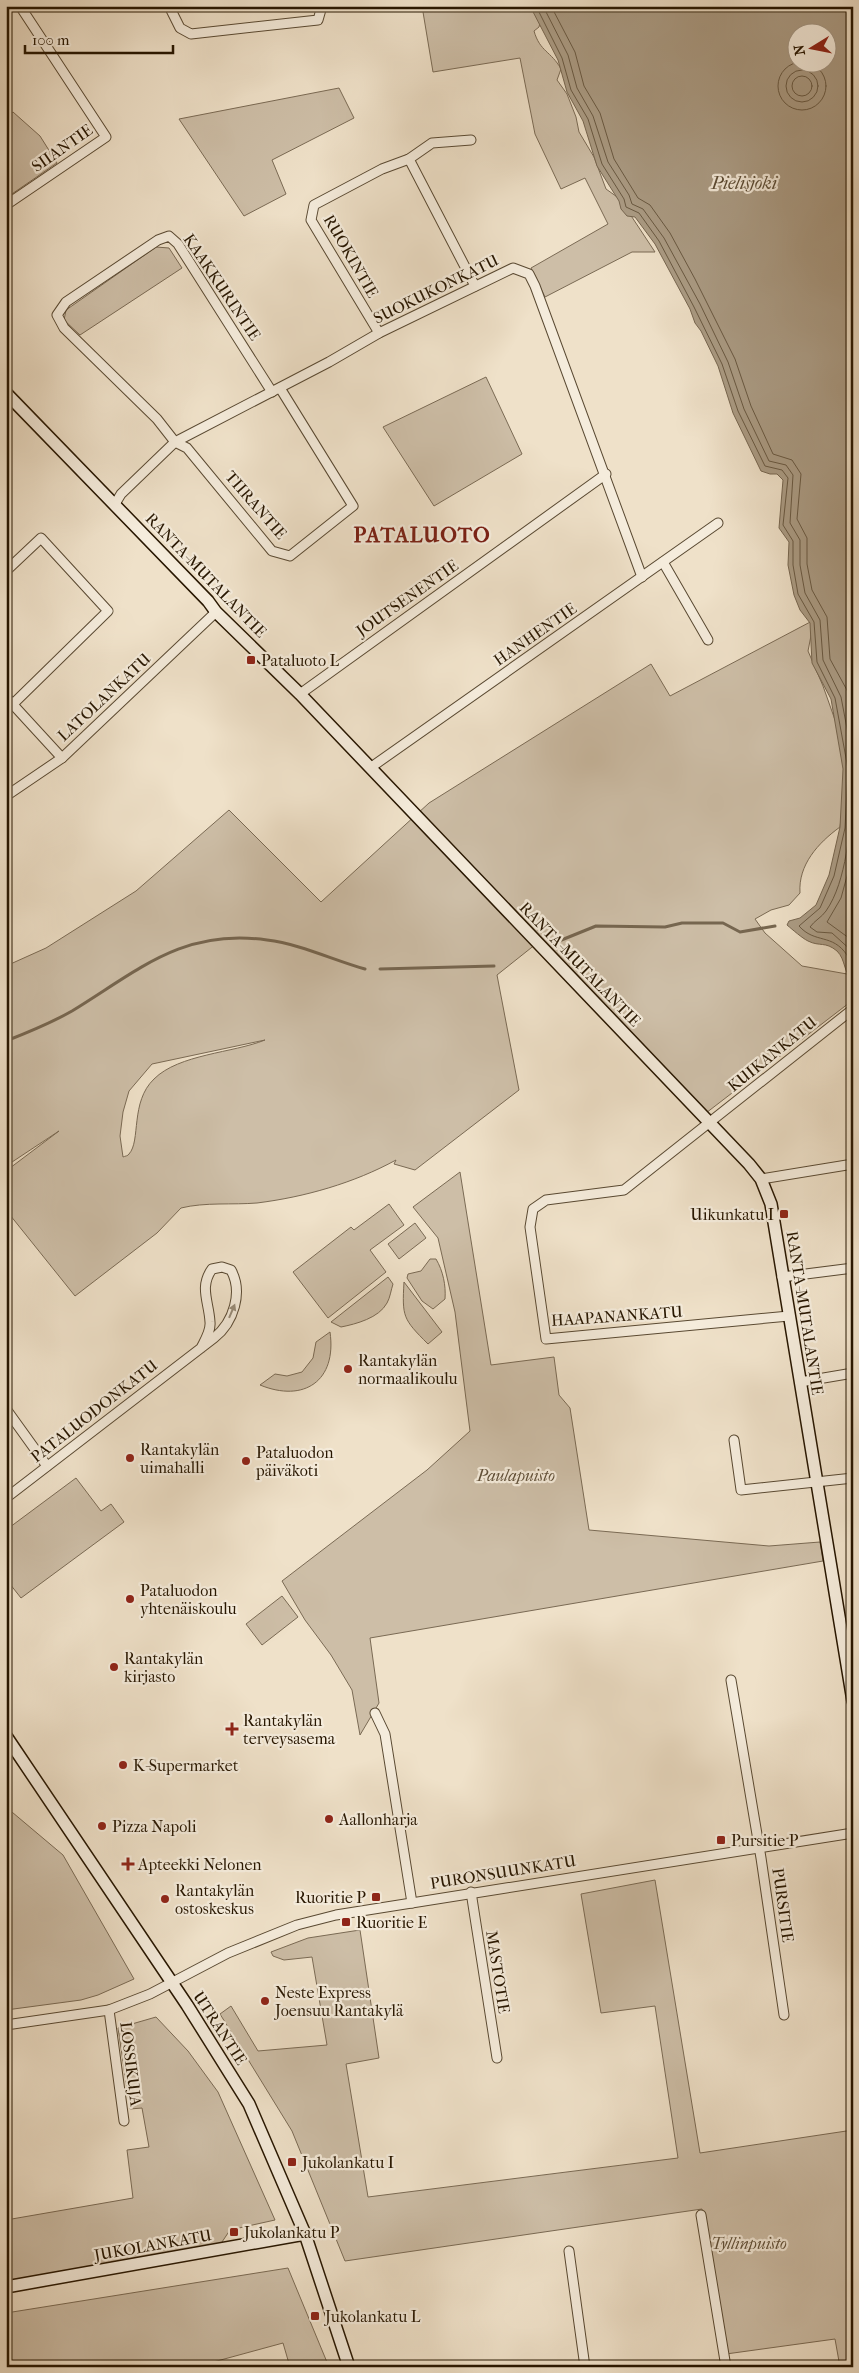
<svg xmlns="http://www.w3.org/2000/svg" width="859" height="2373" viewBox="0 0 859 2373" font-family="'IM FELL French Canon',serif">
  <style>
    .green { fill: #cdbea7; stroke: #7a6a54; fill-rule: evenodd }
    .water { fill: #ab9c85; stroke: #766650; fill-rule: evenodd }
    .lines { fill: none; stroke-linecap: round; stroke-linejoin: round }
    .shore { stroke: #695942; stroke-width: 1 }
    .stream { stroke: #766650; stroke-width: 3 }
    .street-casing { stroke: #594932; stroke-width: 11 }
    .secondary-casing { stroke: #271600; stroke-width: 14 }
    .street { stroke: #f5ecdc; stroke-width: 9 }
    .secondary { stroke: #f5ecdc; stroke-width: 11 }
    .oneway { fill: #988c79 }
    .poi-dot { fill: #8f2418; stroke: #f5ecdc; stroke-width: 2 }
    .labels { text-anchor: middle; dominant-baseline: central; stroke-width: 4.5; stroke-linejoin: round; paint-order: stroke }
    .street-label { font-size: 16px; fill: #271600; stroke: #f5ecdc }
    .poi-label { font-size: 16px; fill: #271600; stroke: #f5ecdc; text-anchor: start }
    .park-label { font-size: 16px; font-style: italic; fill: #61513a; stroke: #f5ecdc }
    .water-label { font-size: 18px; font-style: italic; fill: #5c4c35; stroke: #f5ecdc }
    .district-label { font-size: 21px; font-weight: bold; letter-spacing: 1px; fill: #7a1f14; stroke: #f5ecdc }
  </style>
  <rect width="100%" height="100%" fill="#efe1c9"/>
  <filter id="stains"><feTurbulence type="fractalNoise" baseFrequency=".004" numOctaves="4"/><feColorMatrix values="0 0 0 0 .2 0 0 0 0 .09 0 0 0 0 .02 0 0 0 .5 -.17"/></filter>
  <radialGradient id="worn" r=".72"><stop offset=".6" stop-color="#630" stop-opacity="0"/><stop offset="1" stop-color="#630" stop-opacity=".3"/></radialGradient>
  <g class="green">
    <path d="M422 6H535L541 19 539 27 534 31C540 52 551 51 561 69L557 80 567 94 576 117 579 132 594 157 606 189 620 199 655 252H632L545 297 531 268 608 224 585 178 561 189 535 134 520 58 433 72Z"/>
    <path d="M339 88 354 118 272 160 286 194 244 216 179 119Z"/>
    <path d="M13 112 40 136 57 163 6 198V117Z"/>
    <path d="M156 247 169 248 182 268 80 335 64 320 66 310Z"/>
    <path d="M486 377 522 454 434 506 383 427Z"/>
    <path d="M814 620 808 651 823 686 840 734 847 772 840 827C818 843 798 865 800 893L789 905 771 910 755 919 765 933 802 966 847 974 853 981V1000L706 1113 541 940 497 975 519 1090 415 1170 394 1164 396 1160C354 1183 305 1197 257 1203 233 1205 205 1202 181 1208L157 1233 75 1296 6 1210V1171L59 1131 6 1166V966L46 948 136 891 229 810 321 902 429 803 651 664 670 696ZM265 1040C233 1053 179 1054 154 1079 130 1102 141 1141 129 1154 128 1156 125 1156 123 1157L120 1136 123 1112 129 1091 152 1064Z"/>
    <path d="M460 1172 491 1365 554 1357 559 1395 570 1408 589 1530 769 1546 820 1542 823 1561 370 1638 379 1703 360 1735 352 1690 331 1655 305 1620 282 1581 427 1470 470 1431 455 1312 438 1238 413 1207Z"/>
    <path d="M389 1204 404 1225 370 1250 386 1272 328 1318 293 1272 351 1227 354 1230Z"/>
    <path d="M415 1223 426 1238 399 1259 388 1244Z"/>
    <path d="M430 1259H436C443 1271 446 1285 445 1299L433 1309 422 1301 407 1278 408 1274 421 1271Z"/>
    <path d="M388 1277 393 1284C391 1290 390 1298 387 1303 379 1318 356 1324 341 1327L331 1322Z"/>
    <path d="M404 1282 442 1332 428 1344C403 1319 402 1317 404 1282Z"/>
    <path d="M330 1332C337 1381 304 1403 260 1385L275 1374 287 1376 302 1372 313 1358 316 1342Z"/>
    <path d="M76 1478 101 1511 111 1504 124 1522 21 1598 6 1579V1530Z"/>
    <path d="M282 1596 298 1617 262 1645 246 1624Z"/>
    <path d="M6 1807 63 1855 134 1979 98 1995 81 2000 6 2010Z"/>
    <path d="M655 1880 700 2153 853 2130V2187L849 2188 853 2367H840L835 2339 726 2354 702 2209 345 2261 292 2131 220 2014 231 2006 258 2051 327 2045 312 1957 284 1960 273 1956 271 1952 308 1938 360 1930 379 2058 346 2064 368 2197 678 2158 655 2006 601 2013 581 1894Z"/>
    <path d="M156 2017 188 2051 218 2092 275 2220 230 2230 220 2245 6 2283V2220L133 2198 127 2150 149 2147 142 2108 130 2109 118 2028Z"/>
    <path d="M288 2268 329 2367H290L283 2343 195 2367H6V2313Z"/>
  </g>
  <path class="water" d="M530 6H853V981C843 972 846 960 837 951 825 941 820 947 808 941 802 938 793 930 787 925L789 921 800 918 816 905 829 875 840 827 843 769 831 699 812 663 810 623 800 610 794 595 788 565 789 542 779 528 783 480 777 474H770L761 471 733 413 718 366 701 331 695 323 690 309 655 244 635 217 627 216 621 209 619 201 597 166 583 121 567 92 558 60ZM796 32H826V62H796Z"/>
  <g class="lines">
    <g class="shore">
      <path d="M536 6 562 58 571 90 588 119 602 164 624 199 626 207 639 213 659 241 694 307 722 364 738 411 765 466 782 470 788 478 783 525 793 541V565L798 594 814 622 817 662 835 698 848 769 845 828 834 876 820 908 799 926C815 944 832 933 847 955 851 960 850 968 853 973"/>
      <path d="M543 6 568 55 577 88 593 116 608 162 629 195 632 204 643 209 664 238 700 304 728 362 744 409 769 461 786 465 793 475 790 523 800 540V565L805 593 820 620 823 660 841 697 853 760"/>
      <path d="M551 6 575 52 584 86 600 113 614 159 638 198 650 205 670 233 695 279 735 359 751 406 773 454 792 460 801 474 797 519 807 538V564L812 590 827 617 830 659 848 692 853 715"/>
      <circle cx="802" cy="86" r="24"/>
      <circle cx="802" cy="86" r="16"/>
      <circle cx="802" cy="86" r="10"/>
      <path d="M853 792C850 827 847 881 826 911 822 917 814 921 810 927L817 932 832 933 853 952"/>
      <path d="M853 854 841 898 827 922 853 941"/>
    </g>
    <g class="stream">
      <path d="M559 941 596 926 665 927 682 923H723L740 932 775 926"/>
      <path d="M380 969 494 966"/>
      <path d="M6 1041C29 1032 51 1023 72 1011 139 970 183 928 267 940 300 944 333 960 365 969"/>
    </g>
    <defs>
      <g id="street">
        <path d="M169 6 180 28 191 34 318 20 322 6"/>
        <path d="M409 159 475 286"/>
        <path d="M6 205 106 137 20 6"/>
        <path d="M379 333 311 220 314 205 382 169 409 159 432 143 471 140"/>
        <path d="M272 392 178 244 169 236 158 240 66 302 57 315 64 328 157 419 175 442 187 448 272 551 290 556 353 506 280 388"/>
        <path d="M115 504 121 494 175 442 329 362 379 333 513 268 529 274 535 286 642 577"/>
        <path d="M663 562 708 640"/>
        <path d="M6 571 41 538 108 611 13 704"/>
        <path d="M300 694 606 474"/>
        <path d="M6 697 62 758"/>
        <path d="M370 768 718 523"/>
        <path d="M6 796 62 758 216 612"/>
        <path d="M761 1179 853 1164"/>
        <path d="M782 1277 853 1268"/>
        <path d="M789 1316 546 1339 530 1227 533 1209 546 1200 624 1190 853 1009"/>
        <path d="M800 1382 853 1373"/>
        <path d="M6 1409 47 1466"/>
        <path d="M734 1440 741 1490 853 1478"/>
        <path d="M6 1498 214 1338C234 1322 243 1292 231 1270L222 1267 212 1269C199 1287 209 1302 210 1322 211 1331 205 1340 201 1348"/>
        <path d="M731 1680 761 1858 784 2015"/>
        <path d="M375 1713 385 1734 412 1903"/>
        <path d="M471 1892 497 2058"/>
        <path d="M109 2010 124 2121"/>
        <path d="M6 2025 109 2010 150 1994 228 1953 297 1925 336 1915 853 1833"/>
        <path d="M701 2215 726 2367"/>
        <path d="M569 2251 585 2367"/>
      </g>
      <g id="secondary">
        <path d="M6 393 208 601 216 612 300 694 749 1164 761 1179 771 1204 853 1701"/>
        <path d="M6 1736 187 2005 249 2104 305 2234 349 2367"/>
        <path d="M6 2287 305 2234"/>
      </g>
    </defs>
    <use href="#street" class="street-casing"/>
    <use href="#secondary" class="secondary-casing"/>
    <use href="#street" class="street"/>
    <use href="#secondary" class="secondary"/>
  </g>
  <defs><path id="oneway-solid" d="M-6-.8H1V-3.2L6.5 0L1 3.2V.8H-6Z" transform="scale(1.25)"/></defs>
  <use class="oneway" href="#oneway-solid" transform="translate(232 1311) rotate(-67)"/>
  <g class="poi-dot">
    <rect x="246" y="655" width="10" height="10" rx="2.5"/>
    <rect x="779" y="1209" width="10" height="10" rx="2.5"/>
    <circle cx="348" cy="1369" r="5"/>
    <circle cx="130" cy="1458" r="5"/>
    <circle cx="246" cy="1461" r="5"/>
    <circle cx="130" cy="1599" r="5"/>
    <circle cx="114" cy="1667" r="5"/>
    <path d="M229.5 1721.5h5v5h5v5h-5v5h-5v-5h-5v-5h5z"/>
    <circle cx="123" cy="1765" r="5"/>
    <circle cx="329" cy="1819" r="5"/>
    <circle cx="102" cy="1826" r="5"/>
    <rect x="716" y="1835" width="10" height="10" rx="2.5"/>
    <path d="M125.5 1856.5h5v5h5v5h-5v5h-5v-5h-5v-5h5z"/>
    <rect x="371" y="1892" width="10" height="10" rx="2.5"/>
    <circle cx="165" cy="1899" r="5"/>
    <rect x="341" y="1917" width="10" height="10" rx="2.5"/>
    <circle cx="265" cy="2001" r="5"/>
    <rect x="287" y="2157" width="10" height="10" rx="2.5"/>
    <rect x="229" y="2227" width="10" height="10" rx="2.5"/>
    <rect x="310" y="2311" width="10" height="10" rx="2.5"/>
  </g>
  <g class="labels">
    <g class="street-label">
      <text transform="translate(62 148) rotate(-35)">SIIANTIE</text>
      <text transform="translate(351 256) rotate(60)">RUOKINTIE</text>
      <text transform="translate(222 287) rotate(56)">KAAKKURINTIE</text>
      <text transform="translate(436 289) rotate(-26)">SUOKUKONKATU</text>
      <text transform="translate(256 505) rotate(49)">TIIRANTIE</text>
      <text transform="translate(206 575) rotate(46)">RANTA-MUTALANTIE</text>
      <text transform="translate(407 598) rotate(-35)">JOUTSENENTIE</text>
      <text transform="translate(535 634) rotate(-35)">HANHENTIE</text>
      <text transform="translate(104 697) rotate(-43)">LATOLANKATU</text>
      <text transform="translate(580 964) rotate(46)">RANTA-MUTALANTIE</text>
      <text transform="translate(772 1054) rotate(-39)">KUIKANKATU</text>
      <text transform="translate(805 1313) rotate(81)">RANTA-MUTALANTIE</text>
      <text transform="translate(617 1316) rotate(-4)">HAAPANANKATU</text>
      <text transform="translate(94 1411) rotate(-38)">PATALUODONKATU</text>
      <text transform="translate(503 1872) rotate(-9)">PURONSUUNKATU</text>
      <text transform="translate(783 1905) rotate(82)">PURSITIE</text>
      <text transform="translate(498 1972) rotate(81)">MASTOTIE</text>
      <text transform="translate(220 2028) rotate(57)">UTRANTIE</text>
      <text transform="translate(131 2064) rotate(83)">LOSSIKUJA</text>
      <text transform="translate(153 2245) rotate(-10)">JUKOLANKATU</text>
    </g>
    <g class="poi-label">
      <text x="261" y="660">Pataluoto L</text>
      <text x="774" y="1214" text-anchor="end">Uikunkatu I</text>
      <text x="358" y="1360">Rantakylän<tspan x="358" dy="18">normaalikoulu</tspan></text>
      <text x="140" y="1449">Rantakylän<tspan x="140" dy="18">uimahalli</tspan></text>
      <text x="256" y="1452">Pataluodon<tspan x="256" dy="18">päiväkoti</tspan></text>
      <text x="140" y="1590">Pataluodon<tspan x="140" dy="18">yhtenäiskoulu</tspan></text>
      <text x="124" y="1658">Rantakylän<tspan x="124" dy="18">kirjasto</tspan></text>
      <text x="243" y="1720">Rantakylän<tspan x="243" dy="18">terveysasema</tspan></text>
      <text x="133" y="1765">K-Supermarket</text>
      <text x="339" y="1819">Aallonharja</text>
      <text x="112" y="1826">Pizza Napoli</text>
      <text x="731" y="1840">Pursitie P</text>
      <text x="138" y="1864">Apteekki Nelonen</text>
      <text x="175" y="1890">Rantakylän<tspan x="175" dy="18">ostoskeskus</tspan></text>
      <text x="366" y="1897" text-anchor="end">Ruoritie P</text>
      <text x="356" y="1922">Ruoritie E</text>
      <text x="275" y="1992">Neste Express<tspan x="275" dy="18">Joensuu Rantakylä</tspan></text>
      <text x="302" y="2162">Jukolankatu I</text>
      <text x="244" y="2232">Jukolankatu P</text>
      <text x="325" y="2316">Jukolankatu L</text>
    </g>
    <g class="park-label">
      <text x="516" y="1475">Paulapuisto</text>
      <text x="749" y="2243">Tyllinpuisto</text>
    </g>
    <g class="water-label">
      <text x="744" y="183">Pielisjoki</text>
    </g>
    <g class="district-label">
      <text x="422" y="535">PATALUOTO</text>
    </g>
  </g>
  <rect width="859" height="2373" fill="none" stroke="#efe1c9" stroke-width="25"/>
  <rect x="8" y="8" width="844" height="2358" fill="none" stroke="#271600" stroke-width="2.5"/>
  <rect x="12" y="12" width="834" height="2348" fill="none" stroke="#271600"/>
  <g transform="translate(812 48) rotate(260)"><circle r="24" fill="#f5ecdc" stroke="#a39684"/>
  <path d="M0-4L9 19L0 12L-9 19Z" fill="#8f2418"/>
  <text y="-8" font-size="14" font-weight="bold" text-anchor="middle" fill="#271600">N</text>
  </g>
  <path d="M25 45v8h148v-8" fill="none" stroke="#271600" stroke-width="2.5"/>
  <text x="32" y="45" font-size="15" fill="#271600" stroke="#f5ecdc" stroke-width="4" paint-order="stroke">100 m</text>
  <rect width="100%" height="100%" filter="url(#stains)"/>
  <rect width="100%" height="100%" fill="url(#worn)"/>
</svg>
